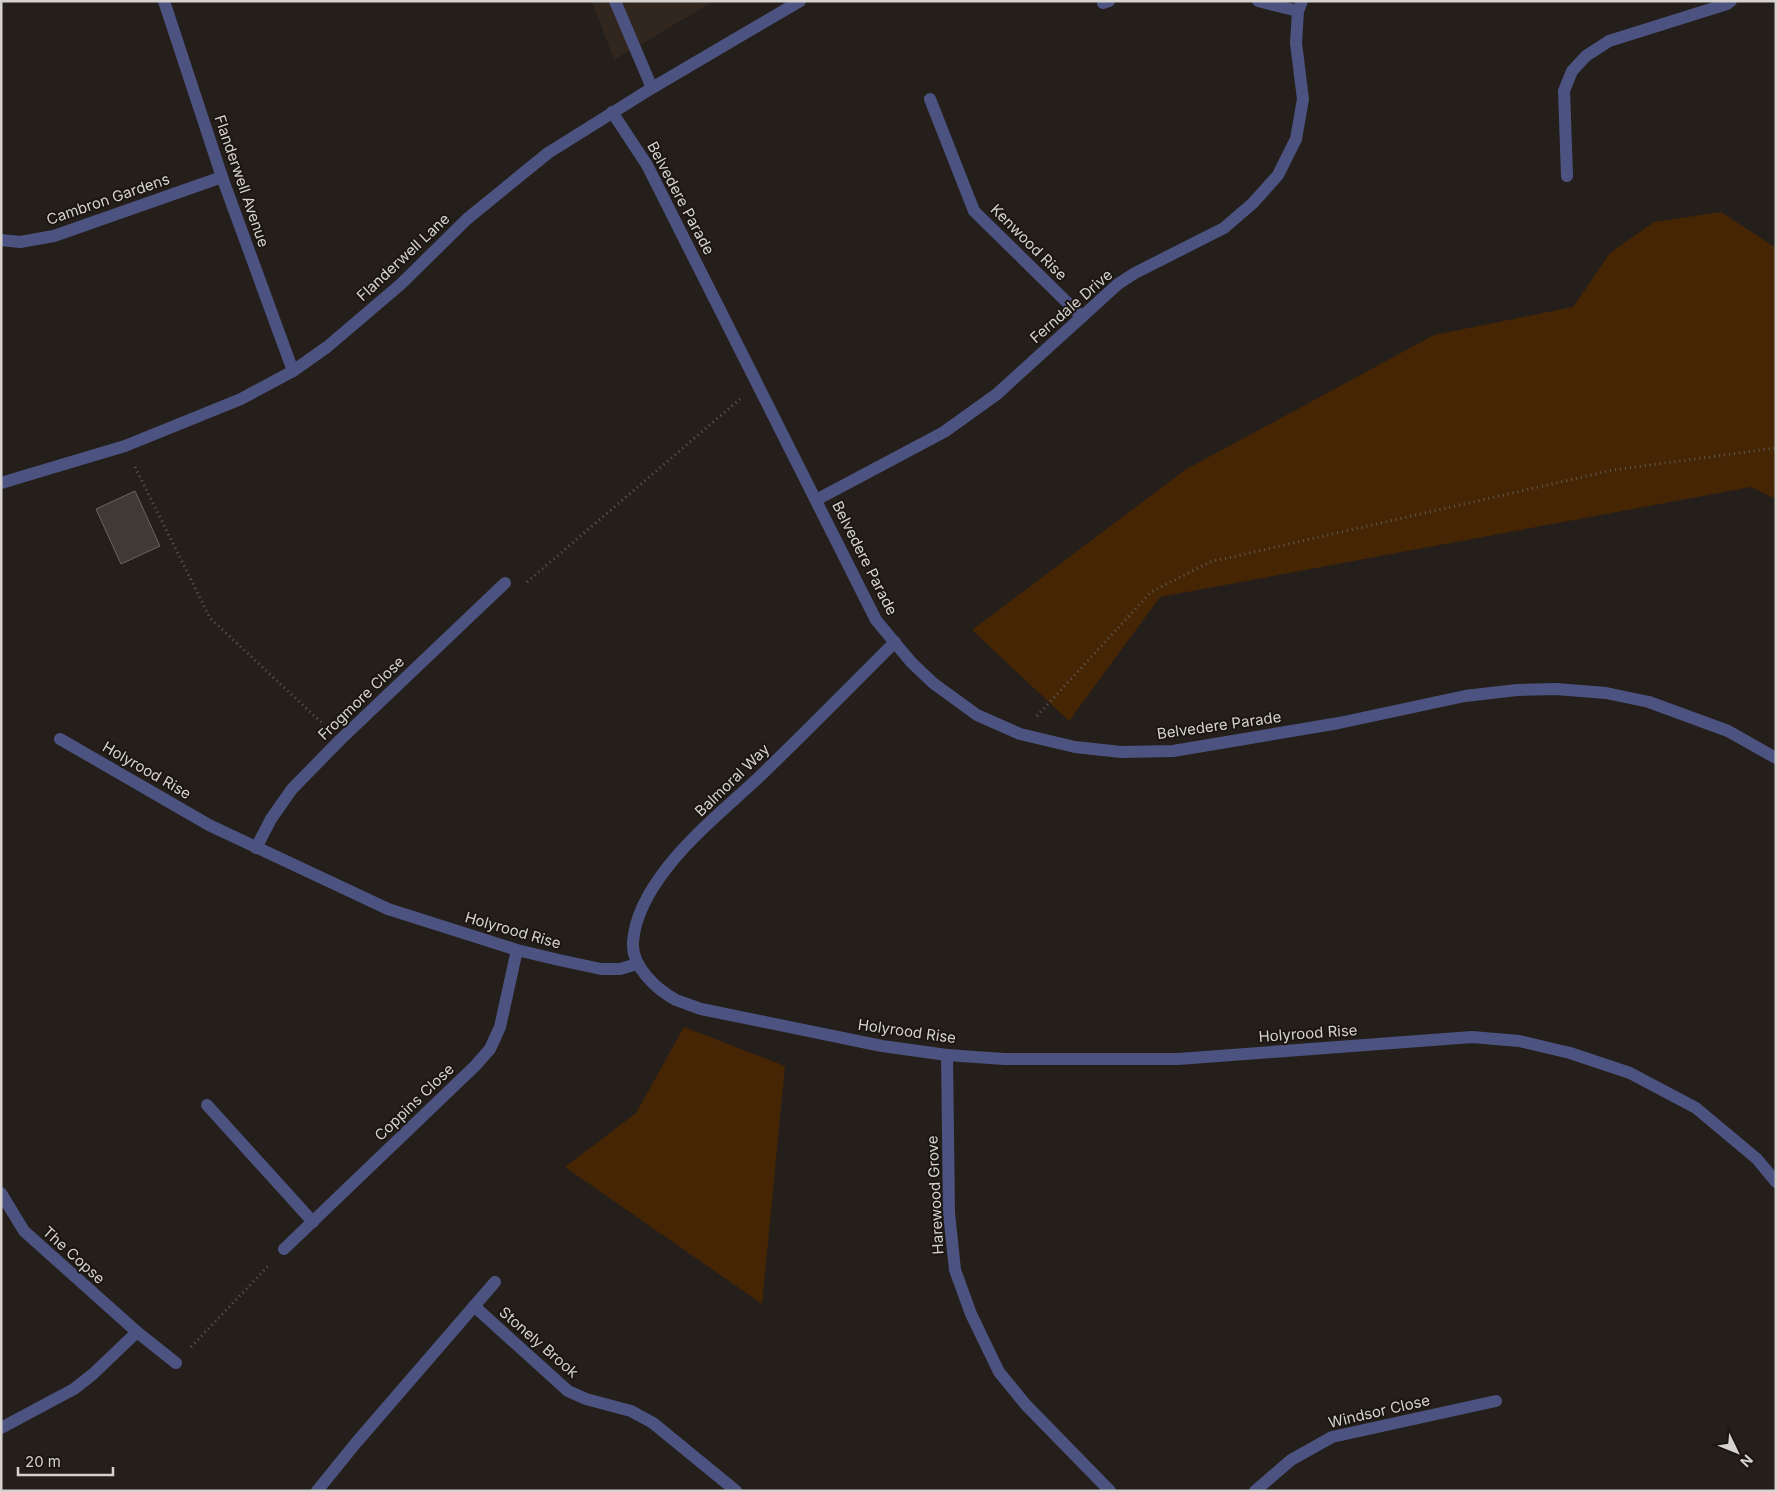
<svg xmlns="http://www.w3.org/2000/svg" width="1777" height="1492" viewBox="0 0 1777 1492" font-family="Inter,sans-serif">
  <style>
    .built { fill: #32271f }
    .green { fill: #462504 }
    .building { fill: #403a36; stroke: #6b6560 }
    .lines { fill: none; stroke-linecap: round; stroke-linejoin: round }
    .path { stroke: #5f5a57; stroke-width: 3; stroke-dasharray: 1 4; stroke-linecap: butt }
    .minor { stroke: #4c5381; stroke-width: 12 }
    .labels { text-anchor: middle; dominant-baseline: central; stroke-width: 4; stroke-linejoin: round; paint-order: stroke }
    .street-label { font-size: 15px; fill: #d5d2cf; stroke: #1b1612 }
  </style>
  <rect width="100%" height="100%" fill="#251f1b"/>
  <path class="built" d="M592 1H714L614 60Z"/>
  <g class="green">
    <path d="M1721 212 1776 248V499L1751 487 1160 597 1069 721 972 630 1185 470 1434 335 1573 307 1610 253 1654 222Z"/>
    <path d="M684 1027 785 1066 762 1304 565 1167 636 1113Z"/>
  </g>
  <path class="building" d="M135 491 160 546 121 564 96 509Z"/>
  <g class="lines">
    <g class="path">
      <path d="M135 467 210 618 323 724"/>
      <path d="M527 582 740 399"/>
      <path d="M1037 716 1151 592 1210 562 1613 470 1776 448"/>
      <path d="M191 1347 270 1264"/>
    </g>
    <g class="minor">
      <path d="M164 1 222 177 293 371"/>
      <path d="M615 1 652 88"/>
      <path d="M1258 1 1298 11"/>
      <path d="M1103 3 1109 1"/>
      <path d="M930 99 974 211 1082 317"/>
      <path d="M612 112 647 165 876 620 911 662 933 683 977 715 1020 734 1075 747 1121 752 1173 751 1339 723 1465 696 1517 690 1556 689 1606 693 1649 702 1728 731 1776 758"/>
      <path d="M1567 176 1564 91 1572 71 1586 56 1609 41 1727 4 1731 1"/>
      <path d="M1 240 20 242 54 236 222 177"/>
      <path d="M1 483 125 446 241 399 293 371 327 347 401 284 467 219 548 153 652 88 800 1"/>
      <path d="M816 500 944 432 997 394 1118 284 1135 273 1224 228 1253 203 1278 175 1296 139 1303 99 1296 43 1298 11 1302 1"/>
      <path d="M895 642C849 688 804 734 757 779 728 806 695 833 670 864 653 885 635 914 633 942 631 966 656 989 676 1000 684 1003 693 1006 701 1009L882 1046 947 1055 1004 1059H1178L1472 1037 1519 1041 1570 1053 1630 1073 1696 1108 1757 1159 1776 1182"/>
      <path d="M60 739 209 825 388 909 517 950 559 960 601 969H620L637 964"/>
      <path d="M256 848 271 819 292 789 340 740 505 583"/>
      <path d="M947 1055 949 1213 955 1270 971 1314 999 1372 1026 1405 1110 1491"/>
      <path d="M207 1105 313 1222"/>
      <path d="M1 1193 24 1231 137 1332 176 1363"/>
      <path d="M284 1249 475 1066 490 1049 500 1027 517 950"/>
      <path d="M474 1306 568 1391 586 1399 631 1411 653 1423 736 1491"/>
      <path d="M1 1428 74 1389 93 1374 137 1332"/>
      <path d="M317 1491 355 1444 495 1282"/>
      <path d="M1255 1491 1291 1460 1332 1437 1496 1401"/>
    </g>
  </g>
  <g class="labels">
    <g class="street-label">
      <text transform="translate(242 181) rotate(71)">Flanderwell Avenue</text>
      <text transform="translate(681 198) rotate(62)">Belvedere Parade</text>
      <text transform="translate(108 199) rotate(-19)">Cambron Gardens</text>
      <text transform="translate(1029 242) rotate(45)">Kenwood Rise</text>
      <text transform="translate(403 257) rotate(-43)">Flanderwell Lane</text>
      <text transform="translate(1071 306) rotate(-41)">Ferndale Drive</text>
      <text transform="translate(865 558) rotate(63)">Belvedere Parade</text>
      <text transform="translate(361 698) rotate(-44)">Frogmore Close</text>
      <text transform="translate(1219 725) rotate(-8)">Belvedere Parade</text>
      <text transform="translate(147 770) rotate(30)">Holyrood Rise</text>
      <text transform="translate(732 780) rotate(-44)">Balmoral Way</text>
      <text transform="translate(513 930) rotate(16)">Holyrood Rise</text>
      <text transform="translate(907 1031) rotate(8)">Holyrood Rise</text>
      <text transform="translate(1308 1033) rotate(-4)">Holyrood Rise</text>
      <text transform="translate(414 1102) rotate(-44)">Coppins Close</text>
      <text transform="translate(935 1195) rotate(-93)">Harewood Grove</text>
      <text transform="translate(74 1255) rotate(42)">The Copse</text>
      <text transform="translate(539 1342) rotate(41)">Stonely Brook</text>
      <text transform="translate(1379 1411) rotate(-13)">Windsor Close</text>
    </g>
  </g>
  <rect width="1777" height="1492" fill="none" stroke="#d5d2cf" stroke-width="5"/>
  <g transform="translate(1737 1452) rotate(133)" stroke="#1b1612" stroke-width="4" paint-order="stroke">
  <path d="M0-4L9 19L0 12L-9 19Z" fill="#d5d2cf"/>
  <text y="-8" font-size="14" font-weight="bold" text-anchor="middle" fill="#d5d2cf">N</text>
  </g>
  <path d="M18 1467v8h95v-8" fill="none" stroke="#d5d2cf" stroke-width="2.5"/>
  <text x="25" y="1467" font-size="15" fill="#d5d2cf" stroke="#1b1612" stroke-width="4" paint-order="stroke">20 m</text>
</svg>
